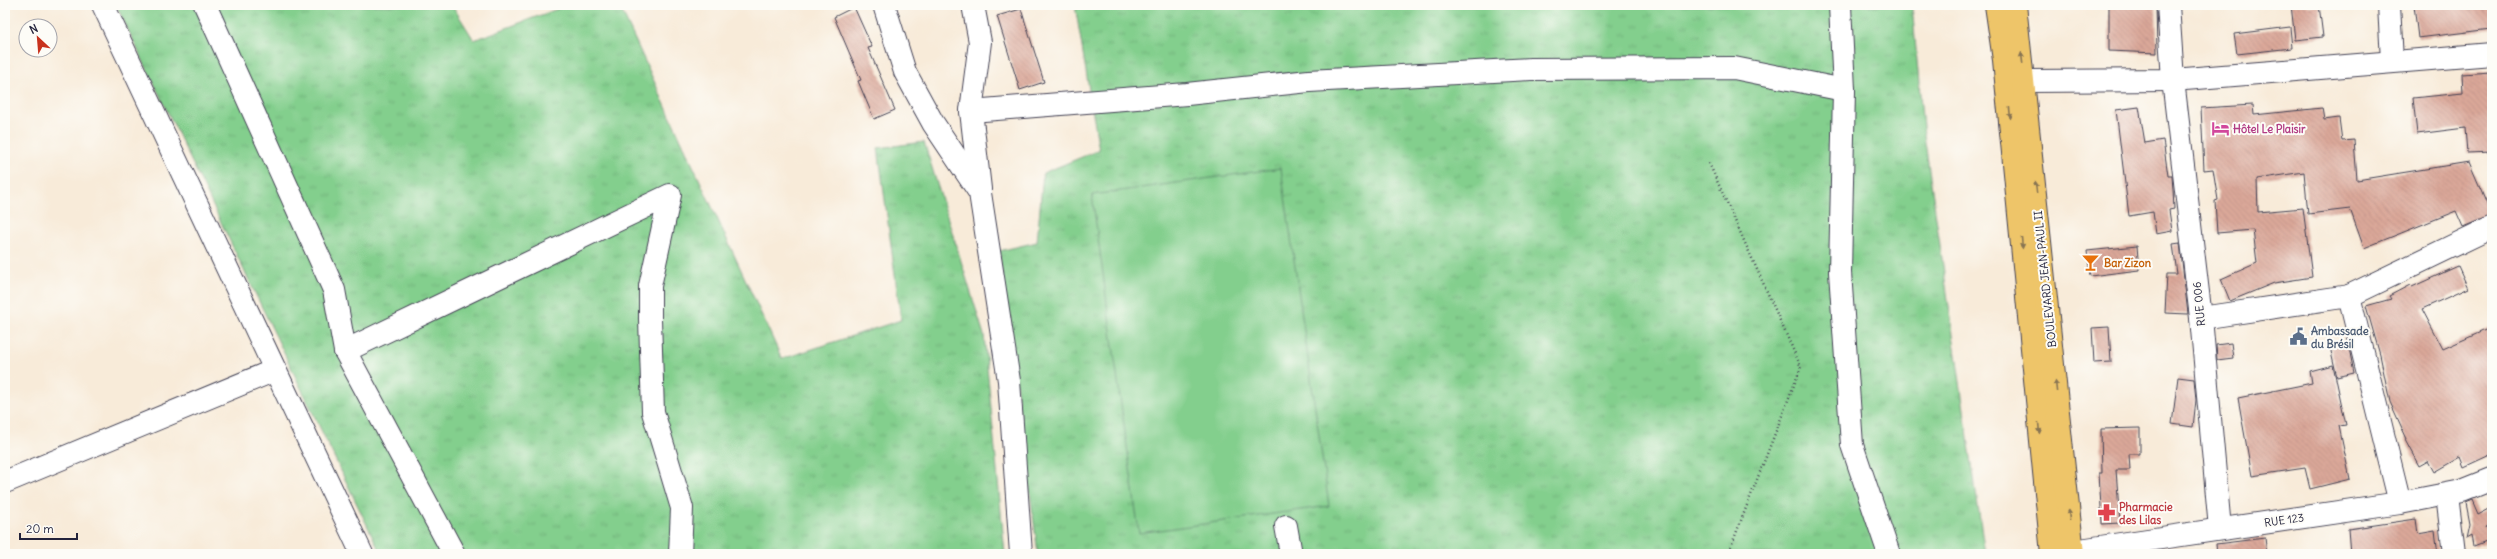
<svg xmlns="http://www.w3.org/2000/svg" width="2497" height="559" viewBox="0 0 2497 559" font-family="Delius,sans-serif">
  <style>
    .grass { fill: url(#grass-tufts); stroke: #527864 }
    .pitch { fill: #83cf8d; stroke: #527864 }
    .building { fill: url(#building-back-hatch) }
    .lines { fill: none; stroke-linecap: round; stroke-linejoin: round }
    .minor-casing { stroke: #424053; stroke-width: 24 }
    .major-casing { stroke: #424053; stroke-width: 24 }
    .path { stroke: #424053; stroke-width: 2.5; stroke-dasharray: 1 3; stroke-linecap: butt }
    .minor { stroke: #fff; stroke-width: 22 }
    .major { stroke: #eec569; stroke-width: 22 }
    .oneway { fill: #887452 }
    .labels { text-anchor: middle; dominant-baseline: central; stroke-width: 4; stroke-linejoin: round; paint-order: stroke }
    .hotel-label { font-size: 11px; font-weight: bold; fill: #b23c85; stroke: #fdfcf7; text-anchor: start }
    .food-label { font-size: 11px; font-weight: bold; fill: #c56008; stroke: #fdfcf7; text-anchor: start }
    .street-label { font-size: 11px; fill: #22223b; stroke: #fdfcf7 }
    .service-label { font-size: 11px; font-weight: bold; fill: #4e5e75; stroke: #fdfcf7; text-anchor: start }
    .health-label { font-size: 11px; font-weight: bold; fill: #be3a42; stroke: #fdfcf7; text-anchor: start }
  </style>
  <defs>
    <pattern id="grass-tufts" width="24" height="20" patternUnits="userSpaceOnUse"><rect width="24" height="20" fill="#83cf8d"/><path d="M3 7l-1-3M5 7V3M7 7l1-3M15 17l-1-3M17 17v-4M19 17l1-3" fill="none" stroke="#71b17b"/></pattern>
    <pattern id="building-back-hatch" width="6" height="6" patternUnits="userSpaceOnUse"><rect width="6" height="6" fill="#daa799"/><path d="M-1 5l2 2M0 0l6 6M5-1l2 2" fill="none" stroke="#bb8f85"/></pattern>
  </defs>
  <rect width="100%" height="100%" fill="#fdfcf7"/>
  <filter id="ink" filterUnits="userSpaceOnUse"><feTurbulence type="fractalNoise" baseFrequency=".025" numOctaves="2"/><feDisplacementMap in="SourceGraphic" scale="8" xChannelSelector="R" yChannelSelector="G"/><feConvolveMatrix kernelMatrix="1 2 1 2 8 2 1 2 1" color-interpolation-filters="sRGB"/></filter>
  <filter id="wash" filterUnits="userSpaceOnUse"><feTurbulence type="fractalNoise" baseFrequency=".012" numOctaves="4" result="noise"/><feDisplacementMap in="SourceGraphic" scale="16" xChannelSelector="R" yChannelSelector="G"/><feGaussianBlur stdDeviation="0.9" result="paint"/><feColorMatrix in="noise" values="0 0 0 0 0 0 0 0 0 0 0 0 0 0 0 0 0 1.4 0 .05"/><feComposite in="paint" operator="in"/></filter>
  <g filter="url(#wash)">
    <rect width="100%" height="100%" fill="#f8ebd9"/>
    <g class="grass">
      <path d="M116 5H452L474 40 568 5H619L782 359 901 320 878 148 924 142 984 335 1005 554H381Z"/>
      <path d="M1075 5H1912L1923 128 1985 554H1038L999 251 1037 242 1043 173 1099 150Z"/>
    </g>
    <path class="pitch" d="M1281 168 1329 506 1139 533 1092 195Z"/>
    <g id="blocks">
      <g class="building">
        <path d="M2109 5H2156L2157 53 2109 51Z"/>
        <path d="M2291 5H2319L2323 37 2295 40Z"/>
        <path d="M2414 5H2492V29L2418 38Z"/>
        <path d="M854 7 872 47 868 48 895 110 874 119 858 81 861 80 834 17Z"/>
        <path d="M1021 9 1044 82 1020 90 997 16Z"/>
        <path d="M2290 27 2292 48 2237 54 2234 34Z"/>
        <path d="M2490 72 2492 152 2467 153 2465 128 2417 134 2413 98 2463 93 2462 74Z"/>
        <path d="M2253 105 2254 115 2322 108 2324 120 2339 118 2342 141 2354 140 2357 180 2469 162 2492 215 2463 227 2456 211 2364 248 2350 209 2308 214 2304 172 2257 179 2258 212 2303 208 2312 277 2274 283 2230 301 2221 279 2257 263 2253 230 2217 233 2215 201 2218 200 2213 169 2204 170 2201 108Z"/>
        <path d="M2139 107 2145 143 2163 140 2168 176H2172L2173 190 2174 209 2169 210 2172 231 2156 234 2153 212 2129 216 2116 110Z"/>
        <path d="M2180 243 2188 314 2165 313 2167 274H2177L2173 244Z"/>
        <path d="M2137 246 2139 270 2090 276 2087 251Z"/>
        <path d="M2458 266 2468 288 2422 309 2443 349 2492 327V454L2464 467 2460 457 2434 472 2428 461 2419 466 2405 440 2407 439 2390 402 2380 355 2366 306 2391 299 2389 296 2410 285 2412 287Z"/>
        <path d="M2109 327 2111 362 2094 363 2092 328Z"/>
        <path d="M2231 343 2233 358 2217 360 2216 345Z"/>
        <path d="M2348 343 2354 373 2337 377 2330 347Z"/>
        <path d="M2333 365 2346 425 2339 426 2350 479 2310 489 2305 468 2252 476 2238 398 2312 383 2310 371Z"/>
        <path d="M2178 377 2194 379 2196 400 2193 427 2172 424Z"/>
        <path d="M2140 428V454H2129L2130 470H2116L2120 523 2102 524 2099 473H2102L2101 429Z"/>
        <path d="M2473 500 2479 514 2492 507V524L2485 527 2491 540 2474 547 2472 535 2467 538 2470 524 2466 503Z"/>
        <path d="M2416 519 2418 534 2435 531 2438 554H2350L2348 529Z"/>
        <path d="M2265 538 2267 554H2217L2216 544Z"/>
      </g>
    </g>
  </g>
  <g filter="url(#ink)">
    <use href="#blocks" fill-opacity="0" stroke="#424053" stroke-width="1"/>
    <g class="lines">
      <defs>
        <g id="minor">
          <path d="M103 5 362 554"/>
          <path d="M205 5 334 290 345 351 454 554"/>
          <path d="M884 5 905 72 933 123 980 193 1009 381 1021 554"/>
          <path d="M973 5 980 42 971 111 980 189"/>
          <path d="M1840 5 1844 90 1840 272 1852 445 1889 554"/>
          <path d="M2168 5 2173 80 2201 318 2220 529"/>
          <path d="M2389 5 2392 61"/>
          <path d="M2025 81 2173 80 2492 54"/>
          <path d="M971 111 1187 94 1309 81 1531 69 1734 68 1844 90"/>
          <path d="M2349 296 2400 503"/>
          <path d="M2201 318 2349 296 2492 227"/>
          <path d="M345 351 670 195 650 286V319L653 412 682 508 680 554"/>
          <path d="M5 482 275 370"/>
          <path d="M2447 495 2454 554"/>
          <path d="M1286 526 1291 554"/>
          <path d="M2073 551 2400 503 2462 491 2492 479"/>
        </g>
        <g id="major">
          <path d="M1996 5 2004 60 2052 554"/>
          <path d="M2015 5 2073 554"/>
        </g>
      </defs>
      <use href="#minor" class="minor-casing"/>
      <use href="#major" class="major-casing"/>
      <path class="path" d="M1709 163 1801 367 1728 554"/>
      <use href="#minor" class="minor"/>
      <use href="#major" class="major"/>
    </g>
    <defs><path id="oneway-solid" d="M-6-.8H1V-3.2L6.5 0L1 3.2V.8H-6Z"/></defs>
    <g class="oneway">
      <use href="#oneway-solid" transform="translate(2022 58) rotate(-97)"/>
      <use href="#oneway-solid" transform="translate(2010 113) rotate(84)"/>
      <use href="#oneway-solid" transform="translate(2036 187) rotate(-96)"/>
      <use href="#oneway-solid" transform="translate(2022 243) rotate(85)"/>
      <use href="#oneway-solid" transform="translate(2056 386) rotate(-96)"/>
      <use href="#oneway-solid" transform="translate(2039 428) rotate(85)"/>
      <use href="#oneway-solid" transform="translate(2069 515) rotate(-96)"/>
    </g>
  </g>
  <defs>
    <symbol id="hotel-bare" viewBox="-9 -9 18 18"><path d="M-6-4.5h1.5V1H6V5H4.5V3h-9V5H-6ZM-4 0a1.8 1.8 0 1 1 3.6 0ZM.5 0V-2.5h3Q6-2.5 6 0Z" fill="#d1479c" stroke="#fdfcf7" stroke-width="2.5" paint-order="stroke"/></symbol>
    <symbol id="bar-bare" viewBox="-9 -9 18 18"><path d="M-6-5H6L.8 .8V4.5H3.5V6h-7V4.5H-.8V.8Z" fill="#e8710a" stroke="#fdfcf7" stroke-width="2.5" paint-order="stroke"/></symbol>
    <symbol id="civic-bare" viewBox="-9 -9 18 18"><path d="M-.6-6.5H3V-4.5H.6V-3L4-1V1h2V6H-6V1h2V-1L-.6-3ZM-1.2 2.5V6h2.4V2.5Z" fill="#5c6f8a" stroke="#fdfcf7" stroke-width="2.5" paint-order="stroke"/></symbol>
    <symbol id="pharmacy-bare" viewBox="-9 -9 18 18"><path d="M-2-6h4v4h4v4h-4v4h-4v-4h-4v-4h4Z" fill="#e0444e" stroke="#fdfcf7" stroke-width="2.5" paint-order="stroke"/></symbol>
  </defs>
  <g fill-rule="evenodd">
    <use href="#hotel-bare" x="2208" y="116" width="25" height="25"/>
    <use href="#bar-bare" x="2078" y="250" width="25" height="25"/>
    <use href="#civic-bare" x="2286" y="324" width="25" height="25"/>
    <use href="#pharmacy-bare" x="2094" y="500" width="25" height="25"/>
  </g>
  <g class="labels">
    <g class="hotel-label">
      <text x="2233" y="129">Hôtel Le Plaisir</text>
    </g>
    <g class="food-label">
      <text x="2104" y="263">Bar Zizon</text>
    </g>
    <g class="street-label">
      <text transform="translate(2045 279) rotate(-96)">BOULEVARD JEAN-PAUL II</text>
      <text transform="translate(2199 304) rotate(-96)">RUE 006</text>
      <text transform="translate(2284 520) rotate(-8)">RUE 123</text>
    </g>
    <g class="service-label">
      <text x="2311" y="331">Ambassade<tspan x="2311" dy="13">du Brésil</tspan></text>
    </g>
    <g class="health-label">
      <text x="2119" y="507">Pharmacie<tspan x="2119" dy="13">des Lilas</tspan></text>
    </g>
  </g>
  <rect width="2497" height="559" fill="none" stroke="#fdfcf7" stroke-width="20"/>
  <g transform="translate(38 38) rotate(334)"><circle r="19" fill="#fdfcf7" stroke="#a5a5ac"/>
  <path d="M0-3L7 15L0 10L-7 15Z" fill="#c8321e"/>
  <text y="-6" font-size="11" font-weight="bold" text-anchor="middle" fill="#22223b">N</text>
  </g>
  <path d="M20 533v6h57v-6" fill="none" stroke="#22223b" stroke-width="2"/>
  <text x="26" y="533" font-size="12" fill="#22223b" stroke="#fdfcf7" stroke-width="3" paint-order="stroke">20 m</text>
</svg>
